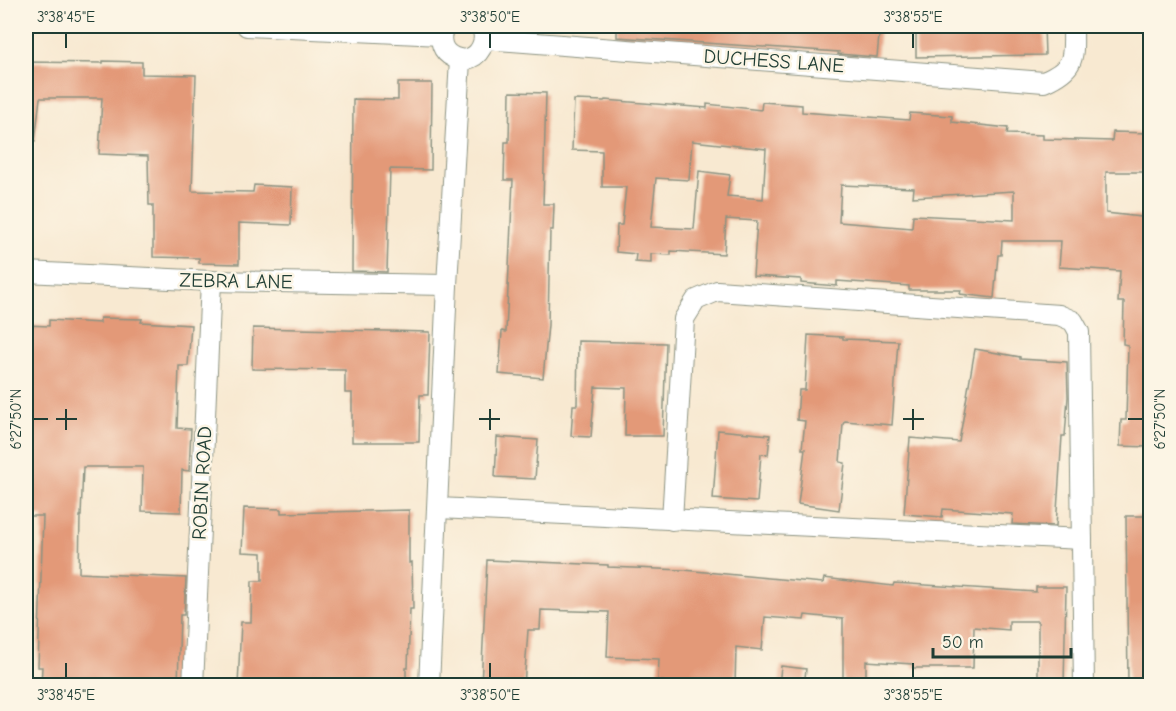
<svg xmlns="http://www.w3.org/2000/svg" width="1176" height="711" viewBox="0 0 1176 711" font-family="'Comic Neue',sans-serif">
  <style>
    .building { fill: #e39978; fill-rule: evenodd }
    .lines { fill: none; stroke-linecap: round; stroke-linejoin: round }
    .minor-casing { stroke: #8c9382; stroke-width: 22 }
    .minor { stroke: #fff; stroke-width: 20 }
    .ticks { fill: none; stroke: #1f3d34; stroke-width: 2 }
    .labels { text-anchor: middle; dominant-baseline: central; stroke-width: 5; stroke-linejoin: round; paint-order: stroke }
    .street-label { font-size: 20px; fill: #1f3d34; stroke: #fcf5e5 }
    .neatline { fill: none; stroke: #1f3d34; stroke-width: 2 }
    .ticks-label { font-size: 15px; text-anchor: middle; fill: #1f3d34 }
  </style>
  <rect width="100%" height="100%" fill="#fcf5e5"/>
  <filter id="ink" filterUnits="userSpaceOnUse"><feTurbulence type="fractalNoise" baseFrequency=".0167" numOctaves="2"/><feDisplacementMap in="SourceGraphic" scale="12" xChannelSelector="R" yChannelSelector="G"/><feConvolveMatrix kernelMatrix="1 2 1 2 8 2 1 2 1" color-interpolation-filters="sRGB"/></filter>
  <filter id="wash" filterUnits="userSpaceOnUse"><feTurbulence type="fractalNoise" baseFrequency=".008" numOctaves="4" result="noise"/><feDisplacementMap in="SourceGraphic" scale="24" xChannelSelector="R" yChannelSelector="G"/><feGaussianBlur stdDeviation="1.35" result="paint"/><feColorMatrix in="noise" values="0 0 0 0 0 0 0 0 0 0 0 0 0 0 0 0 0 1.4 0 .05"/><feComposite in="paint" operator="in"/></filter>
  <g filter="url(#wash)">
    <rect width="100%" height="100%" fill="#f8e9d1"/>
    <g id="blocks">
      <g class="building">
        <path d="M617 26H880L877 57 838 54 839 52 617 37Z"/>
        <path d="M916 26H1044L1045 55 916 57Z"/>
        <path d="M103 61 142 62V74L196 75 192 191 253 192 254 185 292 187 291 225 239 223V264L199 263V258L153 257V205H149L148 156 99 154 102 98H40L35 141H26V62L103 63Z"/>
        <path d="M398 83H432L431 170 390 169 387 272 352 271 353 99 398 100Z"/>
        <path d="M510 92 546 93 543 204H554L553 230H550L548 325 543 378 499 374 502 331 506 332 513 180H504L505 142H509Z"/>
        <path d="M574 100 604 101 605 100 707 108V104L761 110 762 102 802 105V112L909 120 910 113 952 116V122L1008 128 1007 134 1043 135V139L1112 141 1113 132 1149 133 1148 172H1106V213L1150 218V447L1120 446 1121 420H1126L1128 345 1123 344 1124 302H1118L1120 271 1059 267 1061 241H1002L1001 255H998L994 298 960 294 961 290H909V286L837 281V286L801 283V279L753 276 757 221 726 219 724 254 671 251V255L651 254V263L635 262 636 254 616 252 617 225H622L626 187H602V151L572 150ZM692 141 766 149 763 199 727 196 730 175 699 171 694 229 651 227 656 178 689 180ZM841 185 914 188 913 197 1014 191V220L913 215 912 228 839 222Z"/>
        <path d="M100 318 142 319 141 322 191 325 188 366H179L177 428 191 429 189 471 182 470 181 512 142 511 143 467H83L81 516H80L79 573 186 578 184 615H180L178 686H41L42 667H38L43 516H26V325L49 326V320L100 323Z"/>
        <path d="M253 328 430 332 428 395H420L419 442H352V393H345V370L252 369Z"/>
        <path d="M808 335 843 337V339L898 341 892 425 845 421 843 424 840 462 845 463 839 510 798 504 805 449H802L805 421 797 420 799 390H805Z"/>
        <path d="M578 341 666 343 663 436H625L626 388 595 387 591 437 571 436 573 405H577Z"/>
        <path d="M975 349 1020 357V359L1067 362 1068 397 1065 436H1062L1056 526 1012 524 1013 514 943 509 942 517 904 514 910 438 959 442Z"/>
        <path d="M718 430 770 435 768 455 761 454 757 502 713 499Z"/>
        <path d="M497 437 538 440 535 479 495 477Z"/>
        <path d="M244 508 281 509V513L409 510V563L412 562 413 609H410L408 668H406V686H238L241 622H251L252 581H262V553L242 552Z"/>
        <path d="M1126 516H1150V684H1128Z"/>
        <path d="M487 560 608 565V567L684 570 823 583 824 578 893 586 894 583 1036 592V587H1066L1064 686H1038V621H1009V630L974 627 973 668H913V664L866 661V685H843V619L805 615 804 620 765 617 762 650 736 647 735 686H663V681H658L659 659 607 657 609 612 541 610 540 630H528L524 686H481Z"/>
        <path d="M781 666 806 669 804 686H779Z"/>
      </g>
    </g>
  </g>
  <g filter="url(#ink)">
    <use href="#blocks" fill-opacity="0" stroke="#8c9382" stroke-width="1.5"/>
    <g class="lines">
      <defs>
        <g id="minor">
          <path d="M247 26 441 35"/>
          <path d="M445 26C428 55 473 75 483 43 485 36 484 31 480 26"/>
          <path d="M484 39 1044 82C1077 67 1073 58 1073 26"/>
          <path d="M26 272 211 281 447 285"/>
          <path d="M438 508 1082 539"/>
          <path d="M672 520 684 319 696 300 717 291 1059 315 1073 321 1079 332 1084 686"/>
          <path d="M193 686 211 281"/>
          <path d="M429 686 447 285 460 60"/>
        </g>
      </defs>
      <use href="#minor" class="minor-casing"/>
      <use href="#minor" class="minor"/>
    </g>
  </g>
  <path class="ticks" d="M66 33V48M490 33V48M913 33V48M66 409V430M490 409V430M913 409V430M33 419H48M56 419H77M479 419H500M903 419H924M1128 419H1143M66 663V678M490 663V678M913 663V678"/>
  <g class="labels">
    <g class="street-label">
      <text transform="translate(774 61) rotate(4)">DUCHESS LANE</text>
      <text transform="translate(236 281) rotate(1)">ZEBRA LANE</text>
      <text transform="translate(202 483) rotate(-87)">ROBIN ROAD</text>
    </g>
  </g>
  <rect width="1176" height="711" fill="none" stroke="#fcf5e5" stroke-width="66"/>
  <path d="M933 648v9h138v-9" fill="none" stroke="#1f3d34" stroke-width="3"/>
  <text x="942" y="648" font-size="18" fill="#1f3d34" stroke="#fcf5e5" stroke-width="4.5" paint-order="stroke">50 m</text>
  <rect x="33" y="33" width="1110" height="645" class="neatline"/>
  <g class="ticks-label">
    <text x="66" y="22">3°38'45"E</text>
    <text x="490" y="22">3°38'50"E</text>
    <text x="913" y="22">3°38'55"E</text>
    <text transform="translate(16 419) rotate(-90)" y="5">6°27'50"N</text>
    <text transform="translate(1160 419) rotate(-90)" y="5">6°27'50"N</text>
    <text x="66" y="700">3°38'45"E</text>
    <text x="490" y="700">3°38'50"E</text>
    <text x="913" y="700">3°38'55"E</text>
  </g>
</svg>
